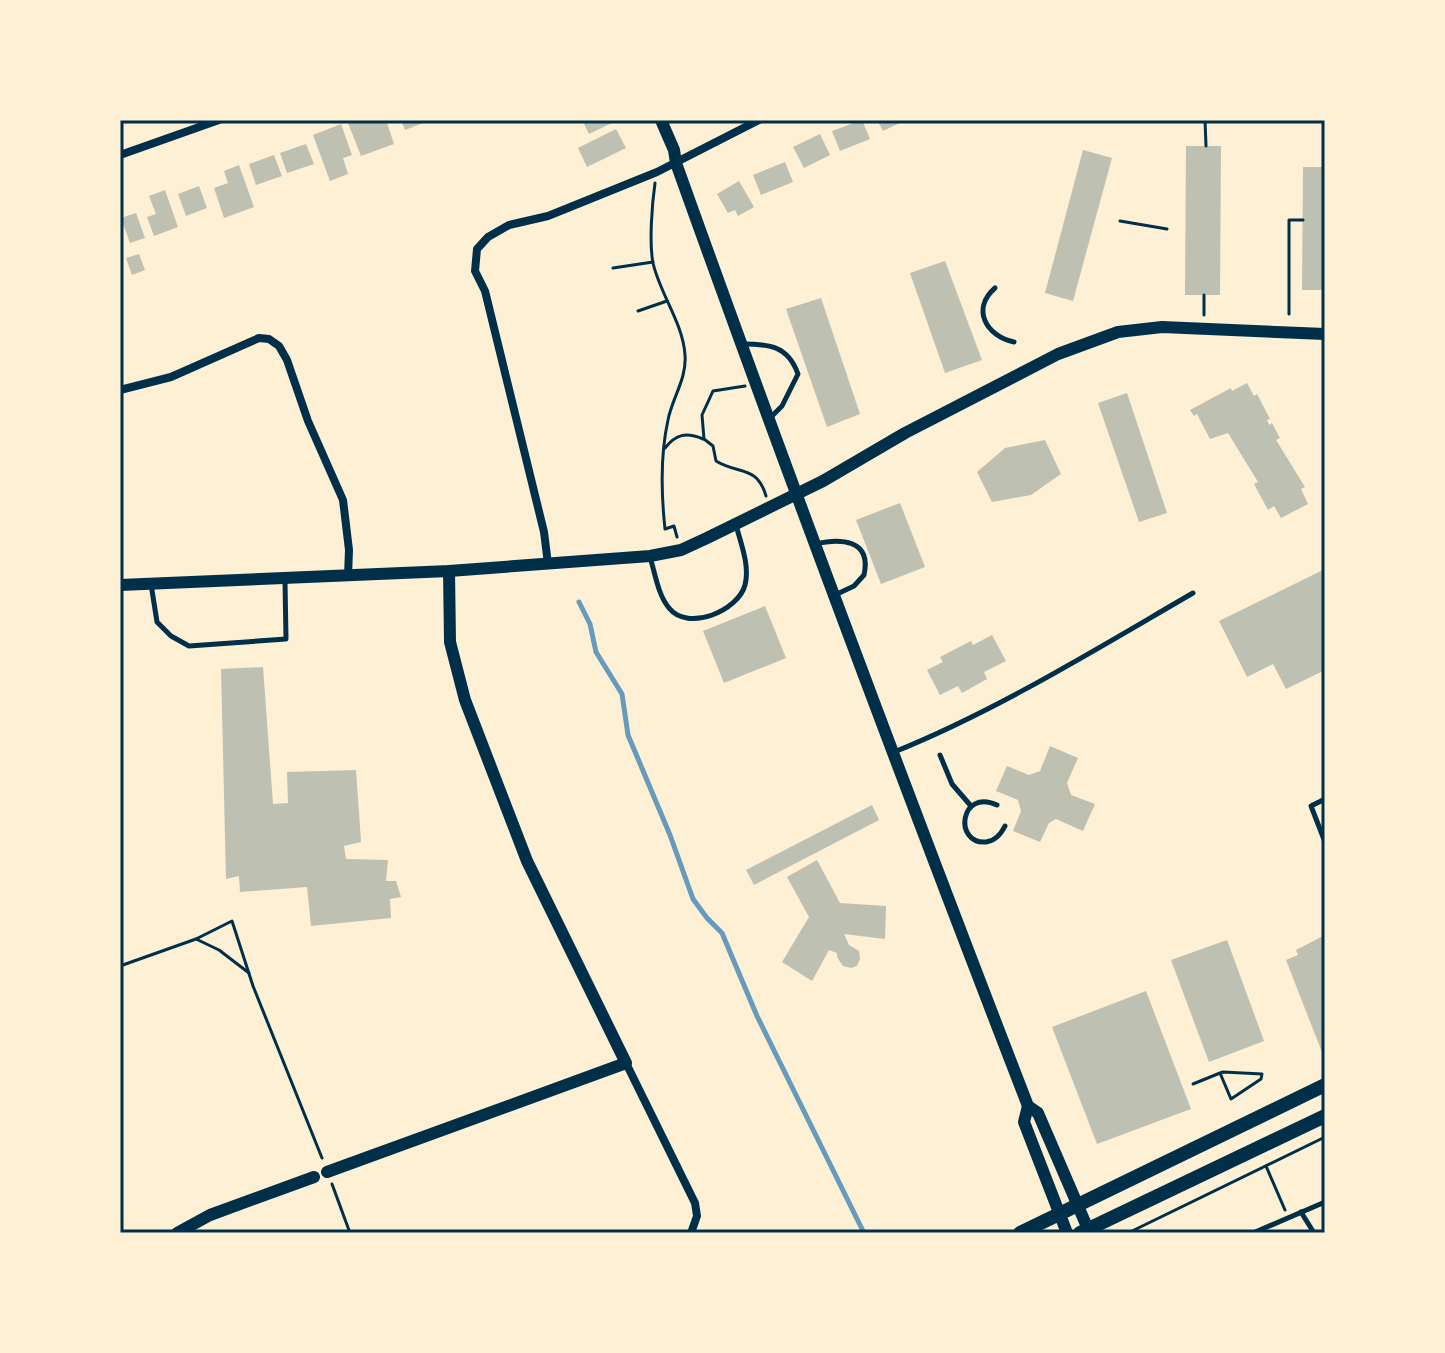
<svg xmlns="http://www.w3.org/2000/svg" width="1445" height="1353" viewBox="0 0 1445 1353" font-family="'Open Sans',sans-serif">
  <style>
    .lines { fill: none; stroke-linecap: round; stroke-linejoin: round }
    .stream { stroke: #669bbc; stroke-width: 5 }
    .building { fill: #bec0b2 }
    .path { stroke: #003049; stroke-width: 3 }
    .service { stroke: #003049; stroke-width: 5 }
    .minor { stroke: #003049; stroke-width: 8 }
    .tertiary { stroke: #003049; stroke-width: 12 }
    .secondary { stroke: #003049; stroke-width: 14 }
    .neatline { fill: none; stroke: #003049; stroke-width: 3 }
  </style>
  <rect width="100%" height="100%" fill="#fdf0d5"/>
  <g class="lines">
    <path class="stream" d="M579 602 590 624 596 652 622 694 628 735 670 835 693 899 707 918 722 933 757 1016 864 1233"/>
  </g>
  <g class="building">
    <path d="M356 120H386L394 144 361 156 348 123Z"/>
    <path d="M401 120H431L405 130Z"/>
    <path d="M582 120H618L589 134Z"/>
    <path d="M862 120 870 139 840 151 832 131Z"/>
    <path d="M877 120H906L883 131Z"/>
    <path d="M341 124 352 155 343 158 348 174 330 181 313 135Z"/>
    <path d="M616 129 626 148 587 167 578 148Z"/>
    <path d="M820 134 830 155 804 168 793 147Z"/>
    <path d="M306 144 314 164 287 173 280 153Z"/>
    <path d="M1186 146H1221L1220 295H1185Z"/>
    <path d="M1083 150 1112 158 1073 301 1045 293Z"/>
    <path d="M274 155 282 176 256 185 249 164Z"/>
    <path d="M785 162 793 182 761 195 753 175Z"/>
    <path d="M239 165 254 207 224 218 214 188 228 183 224 171Z"/>
    <path d="M1303 167H1325V290H1302Z"/>
    <path d="M739 181 754 207 738 216 735 210 728 213 717 194Z"/>
    <path d="M199 186 207 208 186 216 178 194Z"/>
    <path d="M165 190 178 227 154 236 147 217 156 214 149 196Z"/>
    <path d="M136 213 145 238 130 243 121 218Z"/>
    <path d="M139 254 145 270 132 275 126 258Z"/>
    <path d="M945 261 982 360 945 373 910 273Z"/>
    <path d="M821 298 860 414 827 427 786 309Z"/>
    <path d="M1247 383 1254 396 1257 394 1270 419 1267 420 1269 425 1272 423 1280 438 1276 440 1305 487 1301 489 1308 504 1281 518 1274 506 1268 510 1254 484 1258 482 1228 433 1210 439 1197 414 1194 416 1190 410 1231 388 1232 391Z"/>
    <path d="M1127 393 1167 513 1139 522 1098 403Z"/>
    <path d="M1045 440 1061 474 1031 495 992 502 977 472 1005 448Z"/>
    <path d="M900 503 925 567 881 584 856 520Z"/>
    <path d="M1325 569V670L1286 689 1273 664 1247 677 1219 621Z"/>
    <path d="M765 606 786 658 724 683 703 631Z"/>
    <path d="M992 635 1006 661 984 672 987 679 962 693 958 686 940 695 927 670 943 662 940 657 971 641 973 645Z"/>
    <path d="M263 667 273 804 288 803 287 772 356 770 361 842 344 846 346 859 388 860 386 881H396L401 897 390 899 391 918 311 926 307 887 240 892 239 876 226 879 221 669Z"/>
    <path d="M1050 746 1078 758 1067 783 1071 795 1095 804 1083 831 1056 819 1049 823 1040 842 1013 831 1021 811 1018 800 996 791 1007 766 1029 775 1040 771Z"/>
    <path d="M872 805 879 820 754 885 746 870Z"/>
    <path d="M817 860 840 903 886 906 885 939 844 934 849 945 859 951 860 959 857 966 851 968 843 966 837 957V953L829 950 812 981 782 962 809 917 787 877Z"/>
    <path d="M1323 936 1325 941V1060L1286 960 1298 955 1296 950Z"/>
    <path d="M1227 940 1264 1041 1209 1062 1171 960Z"/>
    <path d="M1146 991 1191 1109 1097 1144 1052 1027Z"/>
  </g>
  <g class="lines">
    <g class="path">
      <path d="M1205 120 1206 146"/>
      <path d="M655 183C652 204 649 243 653 263 660 294 683 323 685 355 687 379 672 398 668 420 660 456 661 492 665 529L674 526 677 537"/>
      <path d="M1120 221 1167 229"/>
      <path d="M613 268 653 262"/>
      <path d="M638 311 667 301"/>
      <path d="M1289 314V220H1303"/>
      <path d="M1204 315V295"/>
      <path d="M745 386 713 391 702 415 704 439 713 446 716 461C739 475 757 465 766 496"/>
      <path d="M665 448C676 434 686 432 703 439"/>
      <path d="M196 939 232 921 253 986 322 1158"/>
      <path d="M120 966 196 939 219 950 249 973"/>
      <path d="M1193 1084 1220 1073 1223 1072 1262 1074 1261 1079 1231 1099 1220 1073"/>
      <path d="M1266 1166 1285 1210"/>
      <path d="M332 1184 350 1233"/>
      <path d="M1128 1233 1325 1137"/>
    </g>
    <g class="service">
      <path d="M995 288C971 309 986 336 1014 342"/>
      <path d="M742 344C770 344 788 346 798 374L782 406 771 417"/>
      <path d="M815 544C840 538 872 539 864 575L854 586 835 595"/>
      <path d="M650 557C655 573 658 595 669 608 688 632 738 611 745 585 750 566 741 544 736 525"/>
      <path d="M151 584 157 622 171 636 189 646 286 639 285 581"/>
      <path d="M894 752C996 711 1098 648 1193 593"/>
      <path d="M940 755 952 784 971 806"/>
      <path d="M1325 799 1311 806 1325 842"/>
      <path d="M997 805C960 788 953 844 986 842 996 841 1001 834 1005 826"/>
      <path d="M1301 1212 1314 1233"/>
      <path d="M1253 1233 1325 1202"/>
    </g>
    <g class="minor">
      <path d="M120 155 219 120"/>
      <path d="M120 390 171 377 259 338 269 339 279 346 287 360 308 421 343 500 349 550 348 576"/>
      <path d="M548 564 544 532 485 291 475 271 477 249 488 237 509 225 548 216 657 172 759 120"/>
      <path d="M626 1063 695 1203 697 1216 691 1233"/>
    </g>
    <g class="tertiary">
      <path d="M661 120 674 150 676 163C789 479 907 793 1028 1106L1038 1113 1088 1229"/>
      <path d="M120 585 449 571 650 556 681 550 707 538 823 481 905 433 1058 354 1118 332 1162 327 1325 334"/>
      <path d="M1028 1106 1024 1122 1067 1233"/>
      <path d="M327 1172 626 1063 527 861 465 700 450 642 449 571"/>
      <path d="M177 1233 210 1215 314 1177"/>
    </g>
    <g class="secondary">
      <path d="M1020 1233 1325 1085"/>
      <path d="M1080 1233 1325 1116"/>
    </g>
  </g>
  <rect width="1445" height="1353" fill="none" stroke="#fdf0d5" stroke-width="244"/>
  <rect x="122" y="122" width="1201" height="1109" class="neatline"/>
</svg>
